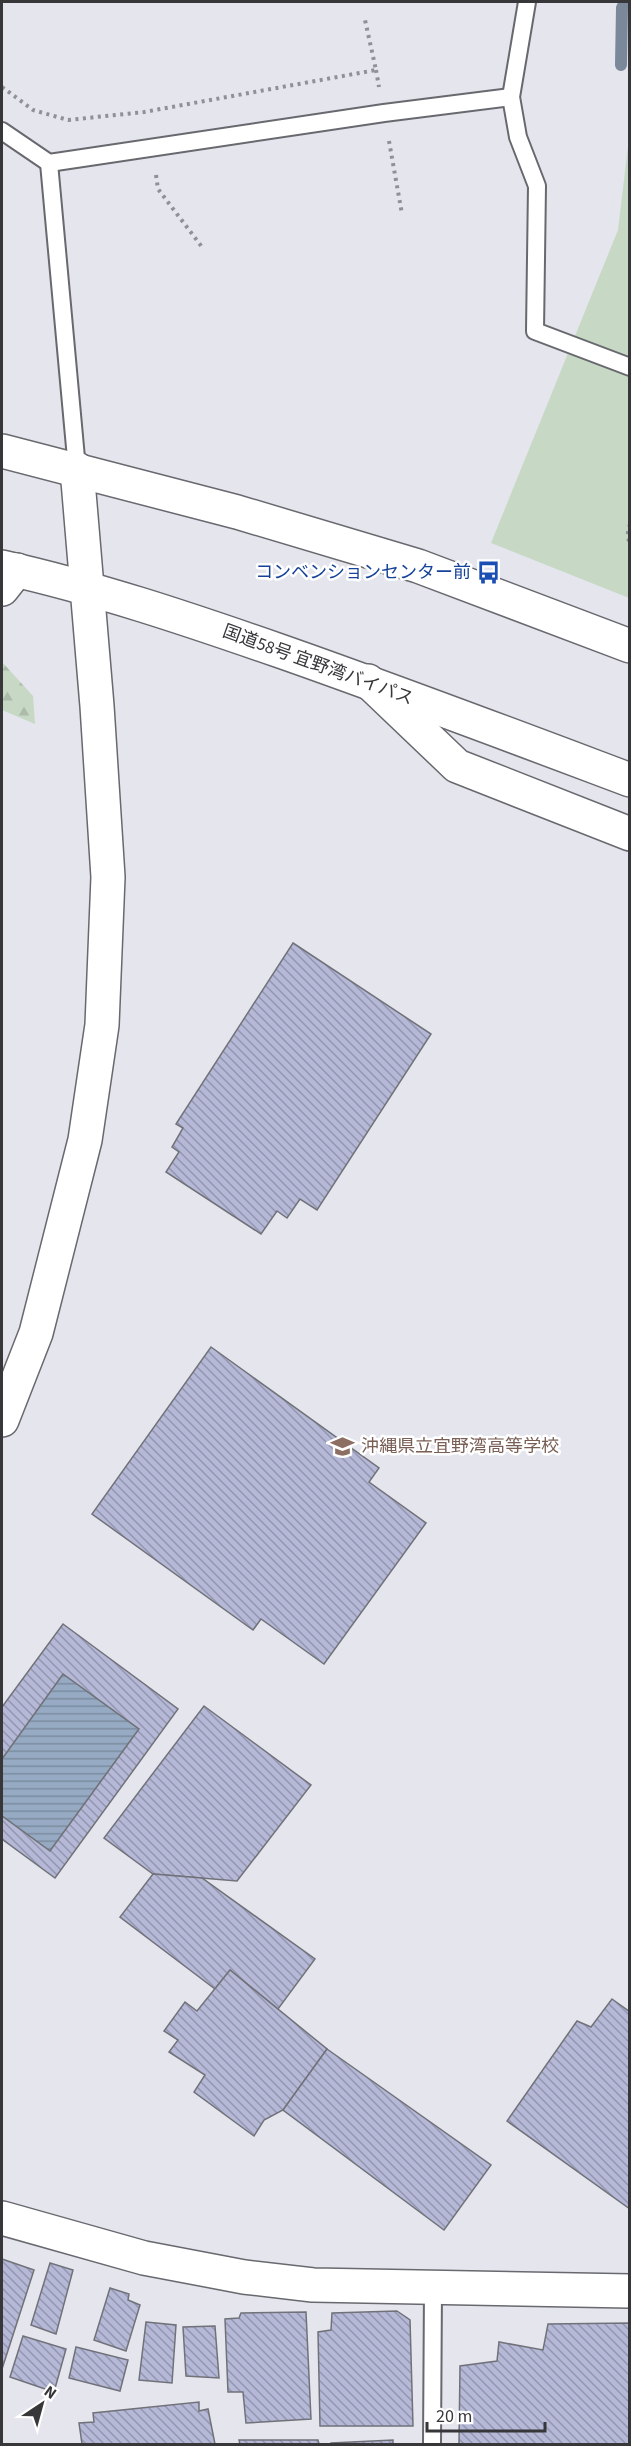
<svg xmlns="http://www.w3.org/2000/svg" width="631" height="2446" viewBox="0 0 631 2446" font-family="'Source Sans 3','Noto Sans JP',sans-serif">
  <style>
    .forest { fill: url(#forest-firs) }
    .park { fill: #c7d9c5 }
    .water { fill: url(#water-rules); stroke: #7a889a; stroke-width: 1.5 }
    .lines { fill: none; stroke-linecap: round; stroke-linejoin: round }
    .stream { stroke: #7a889a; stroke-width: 12 }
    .building { fill: url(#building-back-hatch); stroke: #717279; stroke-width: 1.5 }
    .service-casing { stroke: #68696f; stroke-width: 20 }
    .minor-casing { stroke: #68696f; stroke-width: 36 }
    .tertiary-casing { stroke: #68696f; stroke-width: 36 }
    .trunk-casing { stroke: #68696f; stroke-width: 36 }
    .path { stroke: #909196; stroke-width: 4; stroke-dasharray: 3 4.5; stroke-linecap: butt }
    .service { stroke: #fff; stroke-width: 16 }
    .minor { stroke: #fff; stroke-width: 33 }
    .tertiary { stroke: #fff; stroke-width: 33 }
    .trunk { stroke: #fff; stroke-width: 33 }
    .labels { text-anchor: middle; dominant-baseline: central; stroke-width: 5; stroke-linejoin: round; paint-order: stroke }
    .transit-label { font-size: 18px; fill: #164399; stroke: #fff; text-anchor: end }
    .street-label { font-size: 18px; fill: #37373a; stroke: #fff }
    .education-label { font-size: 18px; fill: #785e54; stroke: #fff; text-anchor: start }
  </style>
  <defs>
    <pattern id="forest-firs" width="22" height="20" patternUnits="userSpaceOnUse" patternTransform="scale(1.5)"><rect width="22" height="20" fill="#c7d9c5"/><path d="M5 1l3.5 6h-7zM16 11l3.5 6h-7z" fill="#acbbaa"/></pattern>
    <pattern id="water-rules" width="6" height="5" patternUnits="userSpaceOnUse" patternTransform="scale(1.5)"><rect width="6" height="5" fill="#96abc3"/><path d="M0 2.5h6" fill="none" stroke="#7b8c9f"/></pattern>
    <pattern id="building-back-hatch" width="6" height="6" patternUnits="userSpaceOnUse" patternTransform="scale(1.5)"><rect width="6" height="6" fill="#b5b8d6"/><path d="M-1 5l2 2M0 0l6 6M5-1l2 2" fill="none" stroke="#9496af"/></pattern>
  </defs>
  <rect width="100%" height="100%" fill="#e4e5ed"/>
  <path class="forest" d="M2 662 33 696 35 724 2 710Z"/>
  <path class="park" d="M629 138V598L491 543 618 230Z"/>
  <path class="water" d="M63 1674 139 1729 50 1851 2 1816V1759Z"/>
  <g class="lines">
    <path class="stream" d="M621 65 622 8 625 2"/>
  </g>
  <g class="building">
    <path d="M293 943 431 1034 317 1210 300 1199 287 1218 277 1211 261 1234 166 1172 179 1152 172 1147 183 1128 176 1124Z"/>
    <path d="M211 1347 379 1468 369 1482 426 1523 324 1664 261 1619 253 1630 92 1514Z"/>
    <path d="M63 1624 178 1709 55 1878 2 1839V1816L50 1851 139 1729 63 1674 2 1759V1707Z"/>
    <path d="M204 1706 311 1785 237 1881 153 1874 104 1838Z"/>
    <path d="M153 1874 202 1878 315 1959 278 2009 230 1970 215 1989 120 1917Z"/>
    <path d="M230 1970 327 2049 283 2110 264 2120 254 2136 194 2092 205 2075 169 2052 178 2040 164 2031 185 2002 197 2011Z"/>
    <path d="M612 1999 630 2012V2209L507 2121 577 2021 591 2027Z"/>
    <path d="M327 2049 491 2165 444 2230 283 2110Z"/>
    <path d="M2 2259 34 2270 2 2369Z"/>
    <path d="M50 2263 73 2270 56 2334 31 2325Z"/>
    <path d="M110 2288 129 2294 128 2300 140 2305 126 2351 94 2340Z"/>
    <path d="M397 2311 410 2320 413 2426H320L318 2332 331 2330 332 2313Z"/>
    <path d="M306 2312 311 2419 246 2423 243 2392H228L225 2319 239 2318 241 2313Z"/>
    <path d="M146 2322 176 2325 172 2383 139 2380Z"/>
    <path d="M630 2323V2444H459L460 2366 497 2361 499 2342 543 2350 548 2324Z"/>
    <path d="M215 2326 219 2378 186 2376 183 2327Z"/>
    <path d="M23 2336 66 2349 54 2392 10 2377Z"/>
    <path d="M76 2347 128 2360 120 2391 69 2378Z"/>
    <path d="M199 2402V2411L208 2409 215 2444H82L79 2423 94 2422 93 2413Z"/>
    <path d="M239 2440H318L319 2444H240Z"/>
    <path d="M393 2440V2444H331V2443Z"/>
  </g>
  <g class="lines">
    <defs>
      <g id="service">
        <path d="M527 2 511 97 518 137 537 186 535 331 630 367"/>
        <path d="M2 131 49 163 384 113 511 97"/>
        <path d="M49 163 77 469"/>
        <path d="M432 2444 433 2288"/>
      </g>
      <g id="minor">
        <path d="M2 589 17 570"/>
        <path d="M368 681 457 766 630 834"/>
        <path d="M2 2218 144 2258 244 2277 313 2285 630 2291"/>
      </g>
      <path id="tertiary" d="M2 1420 36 1333 85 1140 102 1025 108 877 97 706 77 469"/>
      <g id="trunk">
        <path d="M2 451 237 512 418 566 630 646"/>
        <path d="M2 567C96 588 188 619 280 651 397 692 513 736 630 780"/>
      </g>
    </defs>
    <use href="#service" class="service-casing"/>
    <use href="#minor" class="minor-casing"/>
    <use href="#tertiary" class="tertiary-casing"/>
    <use href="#trunk" class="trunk-casing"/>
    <g class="path">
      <path d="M376 70 379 87"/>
      <path d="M2 87 33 110 68 120 144 112 376 70 365 20"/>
      <path d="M389 141 402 214"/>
      <path d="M156 175 158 189 202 247"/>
      <path d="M630 524 627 537 630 542"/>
    </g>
    <use href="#service" class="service"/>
    <use href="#minor" class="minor"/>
    <use href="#tertiary" class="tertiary"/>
    <use href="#trunk" class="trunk"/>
  </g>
  <defs>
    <symbol id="bus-bare" viewBox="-9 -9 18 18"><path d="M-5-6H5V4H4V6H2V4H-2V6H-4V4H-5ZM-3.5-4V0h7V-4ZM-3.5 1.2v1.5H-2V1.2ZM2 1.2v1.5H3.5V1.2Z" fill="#1a4fb4" stroke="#fff" stroke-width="2.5" paint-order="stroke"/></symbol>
    <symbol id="school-bare" viewBox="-9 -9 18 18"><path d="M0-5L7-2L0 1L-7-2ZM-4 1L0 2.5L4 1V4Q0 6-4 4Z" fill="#8d6e63" stroke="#fff" stroke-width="2.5" paint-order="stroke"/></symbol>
  </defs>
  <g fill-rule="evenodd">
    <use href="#bus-bare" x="472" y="556" width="33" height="33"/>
    <use href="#school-bare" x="326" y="1430" width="33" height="33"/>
  </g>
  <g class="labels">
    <g class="transit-label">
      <text x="471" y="572">コンベンションセンター前</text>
    </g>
    <g class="street-label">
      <text transform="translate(318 665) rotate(20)">国道58号 宜野湾バイパス</text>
    </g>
    <g class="education-label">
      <text x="361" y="1446">沖縄県立宜野湾高等学校</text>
    </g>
  </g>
  <rect width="631" height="2446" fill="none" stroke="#37373a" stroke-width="6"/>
  <g transform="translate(42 2404) rotate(36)" stroke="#ffffff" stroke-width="4.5" paint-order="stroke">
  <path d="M0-4.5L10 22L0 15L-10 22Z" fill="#37373a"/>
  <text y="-9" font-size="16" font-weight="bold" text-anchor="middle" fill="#37373a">N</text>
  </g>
  <path d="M427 2422v9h118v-9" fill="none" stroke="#37373a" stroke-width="3"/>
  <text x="436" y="2422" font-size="18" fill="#37373a" stroke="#ffffff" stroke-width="4.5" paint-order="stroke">20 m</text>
</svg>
